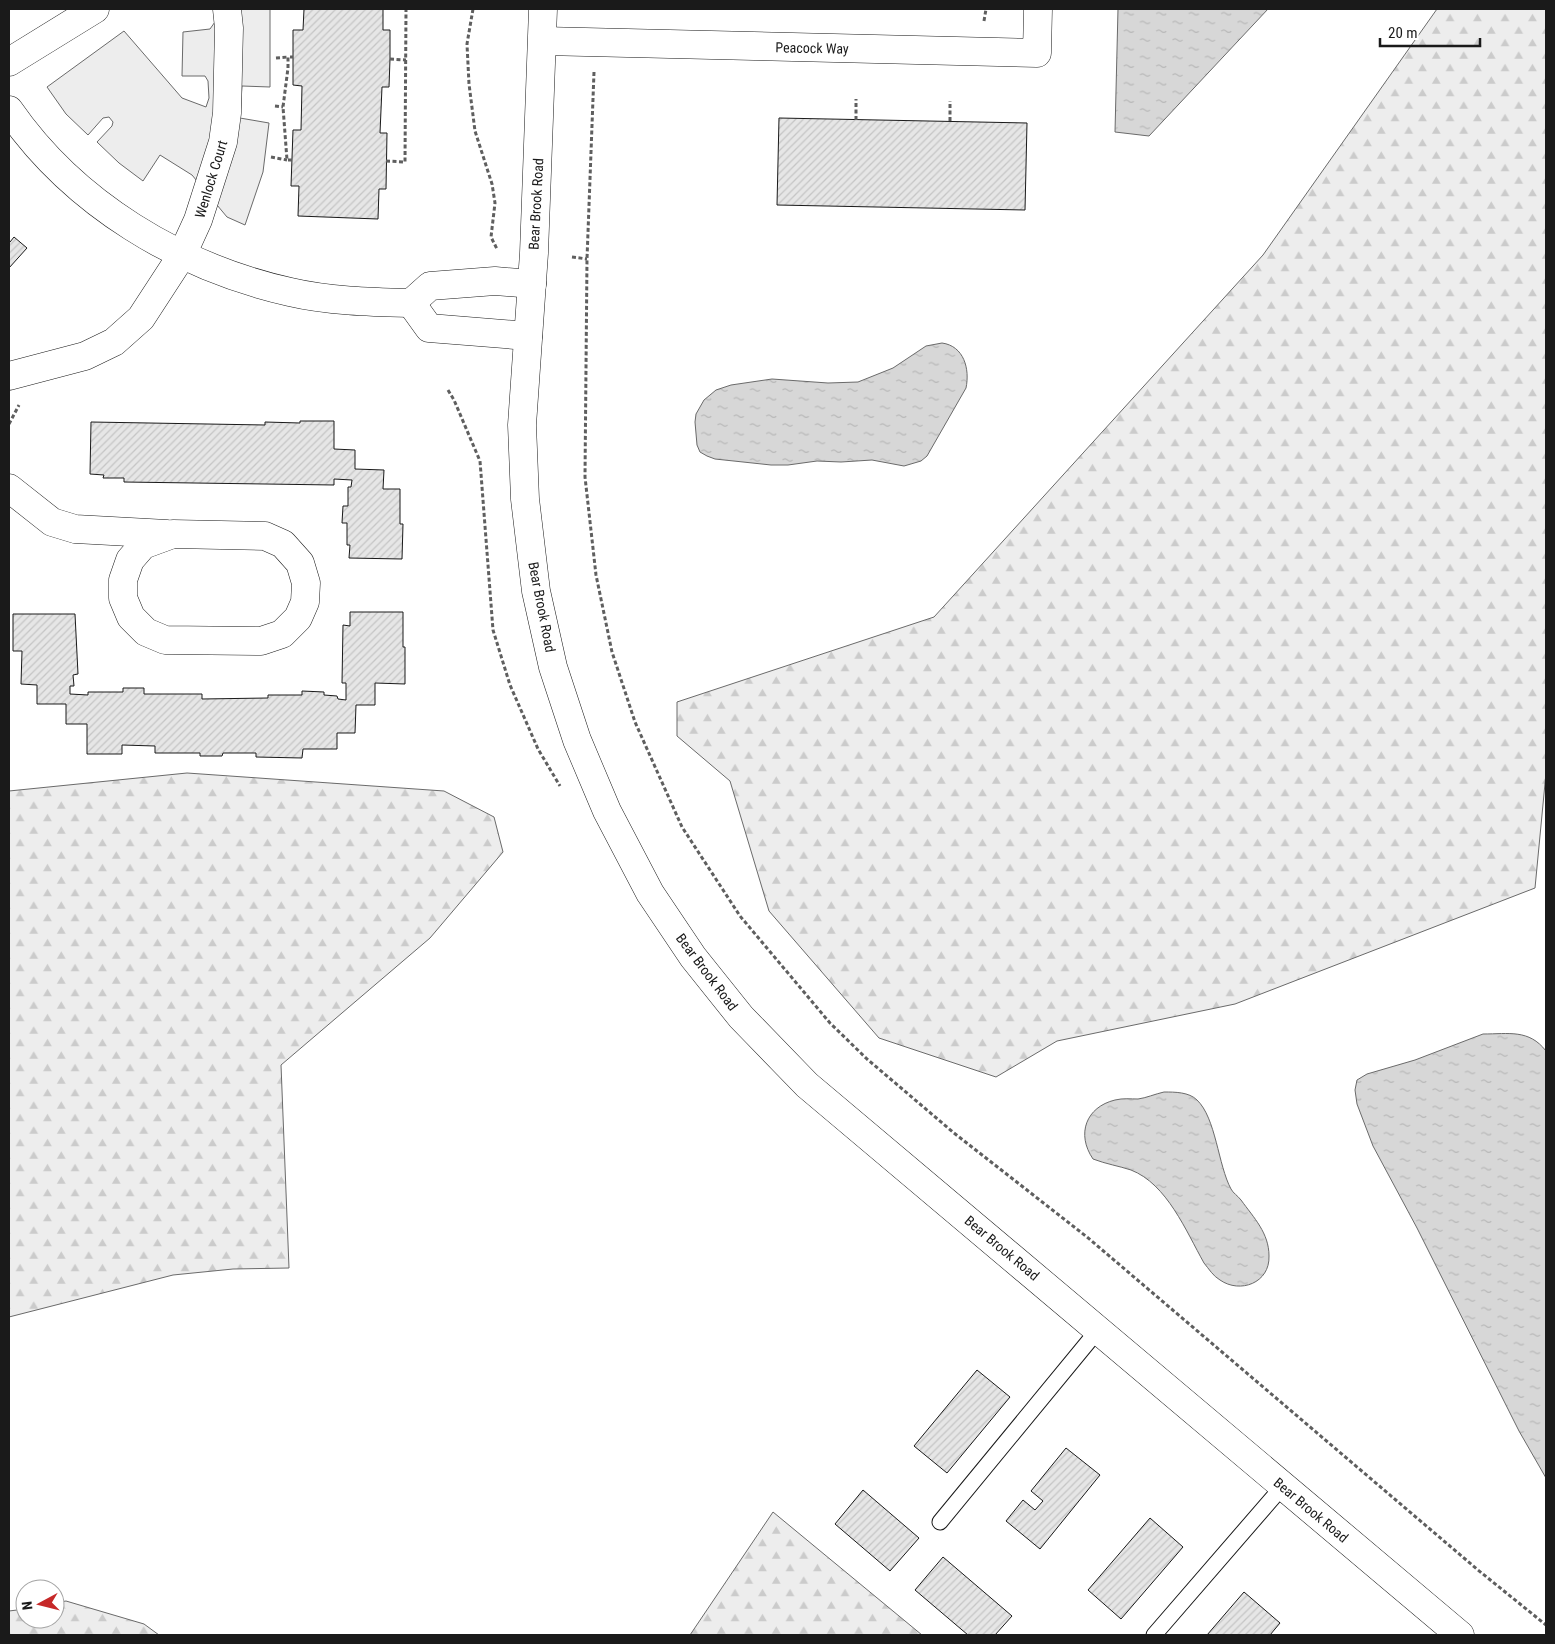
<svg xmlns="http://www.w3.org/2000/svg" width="1555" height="1644" viewBox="0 0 1555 1644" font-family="'Roboto Condensed',sans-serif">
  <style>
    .forest { fill: url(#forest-firs); stroke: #6a6a6a }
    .built { fill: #ededed; stroke: #6a6a6a }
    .water { fill: url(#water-ripples); stroke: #6a6a6a }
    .building { fill: url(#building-hatch); stroke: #1a1a1a }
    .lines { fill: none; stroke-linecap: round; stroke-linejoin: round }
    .service-casing { stroke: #1a1a1a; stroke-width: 17 }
    .minor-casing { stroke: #1a1a1a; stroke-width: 29 }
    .path { stroke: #5f5f5f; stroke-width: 3; stroke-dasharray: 4 2.5; stroke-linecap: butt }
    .service { stroke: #fff; stroke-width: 15 }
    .minor { stroke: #fff; stroke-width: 28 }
    .labels { text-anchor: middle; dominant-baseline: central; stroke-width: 4; stroke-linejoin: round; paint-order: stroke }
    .street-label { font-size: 14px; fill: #1a1a1a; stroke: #fff }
  </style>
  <defs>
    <pattern id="forest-firs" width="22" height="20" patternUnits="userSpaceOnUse" patternTransform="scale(1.25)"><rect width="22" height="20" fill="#ededed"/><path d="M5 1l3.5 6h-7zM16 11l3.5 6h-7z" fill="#cbcbcb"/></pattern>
    <pattern id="water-ripples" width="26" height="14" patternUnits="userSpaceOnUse" patternTransform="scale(1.25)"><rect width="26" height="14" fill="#d7d7d7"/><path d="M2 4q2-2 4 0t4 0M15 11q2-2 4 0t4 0" fill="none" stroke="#b8b8b8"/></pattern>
    <pattern id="building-hatch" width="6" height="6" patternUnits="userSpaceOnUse" patternTransform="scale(1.25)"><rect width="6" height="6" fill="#e6e6e6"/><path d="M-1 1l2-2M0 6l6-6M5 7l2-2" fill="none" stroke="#c5c5c5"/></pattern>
  </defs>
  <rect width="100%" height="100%" fill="#fff"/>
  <g class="forest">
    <path d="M1437 9H1546V773L1535 888 1235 1004 1057 1041 996 1077 879 1038 769 911 730 781 677 736V702L934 617 1263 255Z"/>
    <path d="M187 773 444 791 494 817 503 852 430 938 281 1065 289 1268 233 1269 173 1275 9 1317V791Z"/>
    <path d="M773 1512 922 1635H690Z"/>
    <path d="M66 1601 144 1624 159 1635H9V1611L25 1609V1619H55V1603Z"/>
  </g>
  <path class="built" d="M224 9H270V87L242 86 240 118 269 123 263 172 245 225 227 217 192 175 160 155 143 181 119 163 97 142 112 126 113 122 109 117 103 118 88 135 66 114 47 87 124 31 182 98 206 107 209 98 208 81 205 76H182L183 32 210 29Z"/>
  <g class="water">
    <path d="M1118 9H1268L1149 136 1115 132Z"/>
    <path d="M942 343C964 346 970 369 966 388L927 456 921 461 904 466 872 460 841 462 817 461 788 465H771L715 459 707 456 700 452 697 445 695 422 696 414 704 400 716 390 731 385 772 379 828 383 858 382 893 368 926 346Z"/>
    <path d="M1483 1034C1509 1034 1529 1029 1546 1051V1478L1519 1431 1417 1228 1373 1146 1357 1104 1355 1090 1357 1080 1367 1074 1415 1060Z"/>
    <path d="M1164 1092C1175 1092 1189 1092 1197 1100 1216 1118 1218 1165 1231 1189 1233 1193 1238 1196 1241 1200 1254 1218 1269 1233 1269 1256 1270 1283 1240 1294 1220 1280 1213 1276 1209 1269 1204 1263 1186 1231 1167 1184 1131 1170 1119 1166 1106 1164 1093 1159 1076 1134 1086 1107 1115 1100 1123 1098 1131 1099 1138 1099 1146 1098 1155 1094 1164 1092Z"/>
  </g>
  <g class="building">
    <path d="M304 9H383V30H390V59L389 87H382L380 133H387L386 189H379L378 219 298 216 299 186H291L293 130H301L302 86 293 85V30H303Z"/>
    <path d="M779 118 1027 123 1025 210 777 205Z"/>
    <path d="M14 237 27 248 9 268V240L10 242Z"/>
    <path d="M300 421H334V449L355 450V469L384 470 383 489H400V524H403L402 559 349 558 350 545H347V523H342L343 506H348V487H351L352 480 334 479V485L124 482V478H103L104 475 90 474 91 422 265 425V422L300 423Z"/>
    <path d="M350 612H403V647H405V684L375 683V705H356L355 733H337V749H303L302 758 256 757V753H223L222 756H200V753H155V746L122 745V754H87V724H66V704H37V685L21 684 22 651H13V614H75L78 674 73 675 74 686H70V694L88 695V692H123V688H144V694H202V699L268 698V695H302V691L324 692V695L337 696 338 699 346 700V683H342L343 625 350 626Z"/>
    <path d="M977 1370 1010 1397 947 1473 914 1446Z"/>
    <path d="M1066 1448 1100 1475 1040 1549 1006 1521 1023 1500 1035 1510 1043 1501 1031 1491Z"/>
    <path d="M863 1490 919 1538 890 1571 835 1524Z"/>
    <path d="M1150 1518 1183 1547 1121 1619 1088 1590Z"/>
    <path d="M943 1557 1012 1616 995 1635H968L915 1590Z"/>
    <path d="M1244 1592 1280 1623 1270 1635H1207Z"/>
  </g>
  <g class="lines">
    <defs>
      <g id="service">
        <path d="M940 1522 1098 1330"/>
        <path d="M1154 1635 1283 1486"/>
      </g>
      <g id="minor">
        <path d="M543 9 534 253 522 425 525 499 536 591 553 667 577 740 607 811 650 893 693 957 741 1017 807 1085 1460 1635"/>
        <path d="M543 41 1037 53 1038 9"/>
        <path d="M9 62 95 9"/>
        <path d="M9 110C74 204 179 267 290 292 328 301 372 302 411 303L430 286 495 281 532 284"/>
        <path d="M411 303 429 328 528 336"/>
        <path d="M9 376 85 356 114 342 141 318 182 255 198 220 223 142 227 113 229 28 227 9"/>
        <path d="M9 488 52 522 75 529 167 534"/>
        <path d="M173 534 265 536 283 544 300 563 306 583 305 602 298 618 282 634 261 641 165 640 146 632 131 617 123 598V580L130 560 143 545Z"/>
      </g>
    </defs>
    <use href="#service" class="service-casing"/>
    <use href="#minor" class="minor-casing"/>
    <g class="path">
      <path d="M473 9 467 44 469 84 475 131 492 184 495 203 491 237 497 249"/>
      <path d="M984 21 986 9"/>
      <path d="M276 58 288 57"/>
      <path d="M390 59 406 60"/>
      <path d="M594 72 587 259 585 477 596 575 612 652 635 722 682 827 740 916 830 1023 867 1059 954 1133 1087 1237 1478 1570 1546 1625"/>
      <path d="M275 106 283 107"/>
      <path d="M856 120V99"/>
      <path d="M950 121V101"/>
      <path d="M271 157 287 160"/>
      <path d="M292 160H287L283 107 288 68V57H293"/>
      <path d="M386 161 405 162 406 9"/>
      <path d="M572 257 587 259"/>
      <path d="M448 390 454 400 480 461 493 630 510 685 538 749 560 786"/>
      <path d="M9 424 19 405"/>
    </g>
    <use href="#service" class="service"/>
    <use href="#minor" class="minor"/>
  </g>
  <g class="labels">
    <g class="street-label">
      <text transform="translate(812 48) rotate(1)">Peacock Way</text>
      <text transform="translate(211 179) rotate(-73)">Wenlock Court</text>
      <text transform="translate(536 204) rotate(-87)">Bear Brook Road</text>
      <text transform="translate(542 607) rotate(79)">Bear Brook Road</text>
      <text transform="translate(707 972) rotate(53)">Bear Brook Road</text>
      <text transform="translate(1002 1248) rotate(40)">Bear Brook Road</text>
      <text transform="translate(1311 1510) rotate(40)">Bear Brook Road</text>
    </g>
  </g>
  <rect width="1555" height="1644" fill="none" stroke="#1a1a1a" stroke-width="20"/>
  <g transform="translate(40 1604) rotate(263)"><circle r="24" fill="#ffffff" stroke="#a3a3a3"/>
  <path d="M0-4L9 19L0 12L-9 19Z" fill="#c62828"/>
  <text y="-8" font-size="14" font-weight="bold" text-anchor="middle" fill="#1a1a1a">N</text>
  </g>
  <path d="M1380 38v8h100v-8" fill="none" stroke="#1a1a1a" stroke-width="2.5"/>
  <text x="1388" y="38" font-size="15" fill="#1a1a1a" stroke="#ffffff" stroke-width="4" paint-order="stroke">20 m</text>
</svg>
